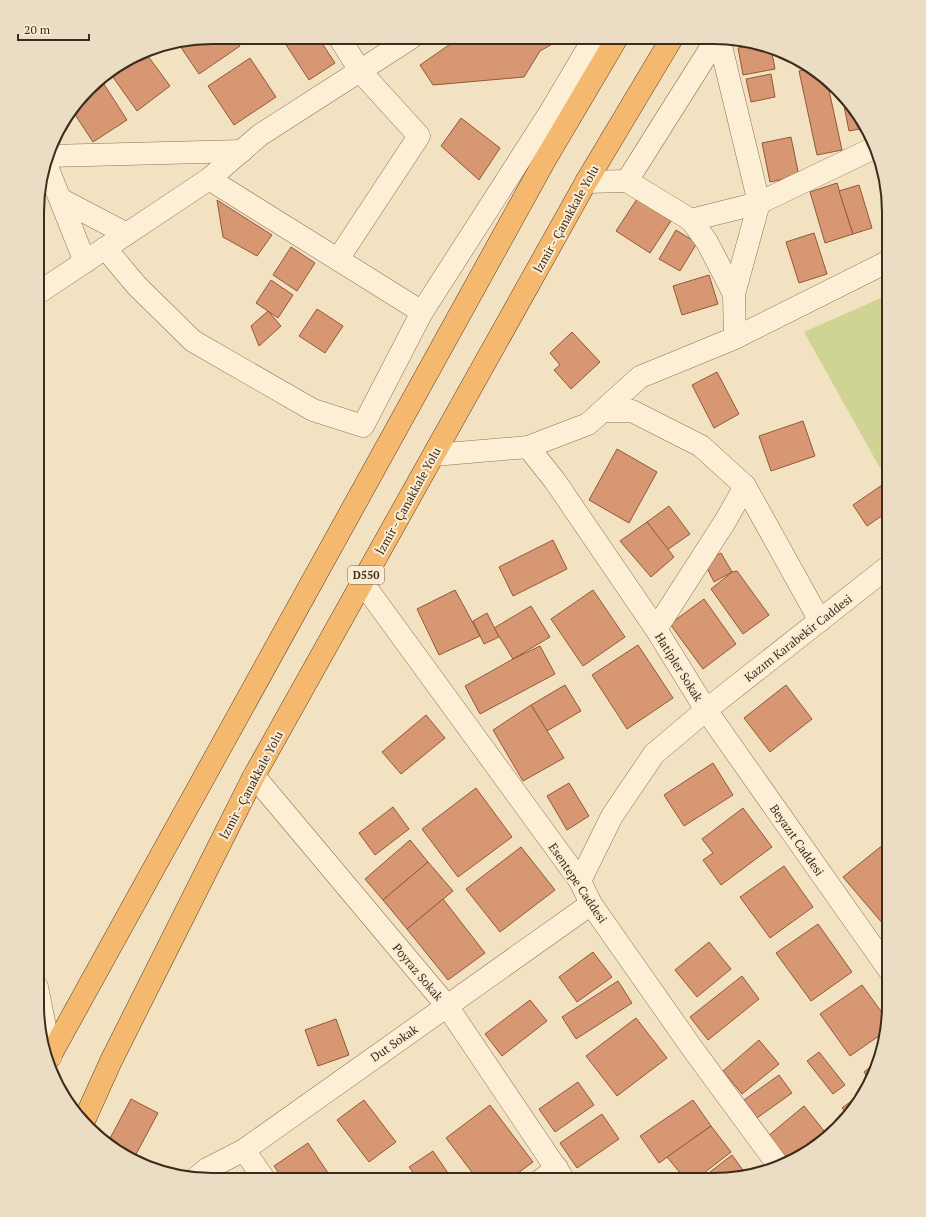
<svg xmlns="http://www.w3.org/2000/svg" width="926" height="1217" viewBox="0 0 926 1217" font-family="'PT Serif',serif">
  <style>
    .green { fill: #cfd393 }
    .building { fill: #d69772; stroke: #925839 }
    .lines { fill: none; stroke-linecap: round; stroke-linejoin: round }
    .minor-casing { stroke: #907256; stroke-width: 23 }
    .trunk-casing { stroke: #5d402b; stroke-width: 23 }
    .minor { stroke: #fdefd6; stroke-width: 22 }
    .trunk { stroke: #f4b96e; stroke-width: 22 }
    .labels { text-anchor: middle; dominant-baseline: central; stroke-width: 4; stroke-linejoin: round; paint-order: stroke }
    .shield { fill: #faecd2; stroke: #766553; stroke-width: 1 }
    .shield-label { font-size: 11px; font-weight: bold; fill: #3d2b1c }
    .street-label { font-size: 12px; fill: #3d2b1c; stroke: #faecd2 }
    .rim { fill: none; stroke: #3d2b1c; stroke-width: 2 }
  </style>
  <rect width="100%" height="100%" fill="#f3e2c1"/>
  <path class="green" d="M881 298 889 312V465L880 468 804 332Z"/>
  <g class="building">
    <path d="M212 37H234L240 46 199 74 178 43Z"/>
    <path d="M281 37H318L335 63 309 80Z"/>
    <path d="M459 38H563L540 51 524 77 433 85 420 65Z"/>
    <path d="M759 44 771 48 775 69 743 75 738 48Z"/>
    <path d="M145 52 170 86 137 111 110 73Z"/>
    <path d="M250 58 276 97 234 125 208 86Z"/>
    <path d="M812 68 821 73 827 81 842 150 817 155 799 71Z"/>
    <path d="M771 74 775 97 751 102 746 79Z"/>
    <path d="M100 78 127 120 93 142 72 110Z"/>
    <path d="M843 101 865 128 849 131Z"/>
    <path d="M461 118 500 148 479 180 441 146Z"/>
    <path d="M791 137 799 176 770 182 762 143Z"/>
    <path d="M837 183 853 234 825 243 810 192Z"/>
    <path d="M859 185 872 228 853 234 839 191Z"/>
    <path d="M637 199 671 221 650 253 616 231Z"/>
    <path d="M217 200 272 235 257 256 223 237Z"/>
    <path d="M676 230 697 243 680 271 659 259Z"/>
    <path d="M814 233 827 274 799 283 786 242Z"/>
    <path d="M291 247 315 263 297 291 273 275Z"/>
    <path d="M709 275 718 304 682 315 673 286Z"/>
    <path d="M271 280 293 295 278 318 256 303Z"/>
    <path d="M317 309 343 326 325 353 299 336Z"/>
    <path d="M268 311 281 326 259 346 251 326Z"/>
    <path d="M572 332 600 362 571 389 554 370 560 365 550 353Z"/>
    <path d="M717 372 739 414 714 428 692 385Z"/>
    <path d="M803 421 815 456 771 471 759 436Z"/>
    <path d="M617 449 657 472 629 523 589 500Z"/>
    <path d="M882 485 889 495V511L867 526 853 505Z"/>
    <path d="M669 506 690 534 667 550 647 522Z"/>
    <path d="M647 522 674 557 651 577 620 541Z"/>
    <path d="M553 540 567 569 513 596 499 567Z"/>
    <path d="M721 553 732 572 714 582 704 562Z"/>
    <path d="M737 571 769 615 743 634 711 589 732 572Z"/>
    <path d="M455 590 480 636 439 655 417 609Z"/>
    <path d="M593 590 625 637 583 666 551 619Z"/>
    <path d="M704 599 736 644 703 669 670 624Z"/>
    <path d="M531 606 550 637 513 659 494 628Z"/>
    <path d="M487 613 499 637 484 644 473 621Z"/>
    <path d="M638 645 673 698 627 729 592 675Z"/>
    <path d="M540 646 555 674 480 714 465 686 513 659Z"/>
    <path d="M565 685 581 711 547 731 531 705Z"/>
    <path d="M786 685 812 719 770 752 744 718Z"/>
    <path d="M531 705 564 758 523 781 493 730Z"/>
    <path d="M426 715 445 738 401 774 382 752Z"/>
    <path d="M713 763 733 795 684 826 664 795Z"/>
    <path d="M569 783 589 816 567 830 547 796Z"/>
    <path d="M476 788 512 837 458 877 422 829Z"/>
    <path d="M393 807 409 829 375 855 359 833Z"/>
    <path d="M743 808 772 847 721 885 703 860 713 853 702 839Z"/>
    <path d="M410 840 428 862 383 900 365 879Z"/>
    <path d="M884 844 889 850V931L843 877Z"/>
    <path d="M521 847 555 890 500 932 466 889Z"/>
    <path d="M428 862 453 891 407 929 383 900Z"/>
    <path d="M784 866 813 907 770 938 740 897Z"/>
    <path d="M443 899 485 953 448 980 407 929Z"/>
    <path d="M818 924 852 972 811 1001 776 953Z"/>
    <path d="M709 942 731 969 697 997 675 970Z"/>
    <path d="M593 952 612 977 577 1002 559 977Z"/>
    <path d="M742 976 759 999 708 1040 690 1017Z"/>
    <path d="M618 981 632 1003 576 1039 562 1017Z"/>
    <path d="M862 985 888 1021 886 1031 850 1056 820 1014Z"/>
    <path d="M530 1000 547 1021 502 1056 485 1034Z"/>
    <path d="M636 1018 667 1058 617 1096 586 1056Z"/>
    <path d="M336 1019 349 1055 318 1066 305 1030Z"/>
    <path d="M759 1040 779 1064 742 1094 723 1071Z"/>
    <path d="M819 1052 845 1085 833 1094 807 1061Z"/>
    <path d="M880 1059V1062L870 1081 864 1072Z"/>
    <path d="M779 1075 792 1093 757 1118 744 1100Z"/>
    <path d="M578 1082 594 1105 555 1132 539 1109Z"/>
    <path d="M858 1096 861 1100 859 1103 848 1115 842 1108Z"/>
    <path d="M131 1099 158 1113 134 1158 114 1150 107 1144Z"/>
    <path d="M364 1100 396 1142 369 1162 337 1120Z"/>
    <path d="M693 1100 711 1126 659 1163 640 1136Z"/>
    <path d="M490 1105 533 1162 510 1179H477L446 1138Z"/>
    <path d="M804 1106 829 1137 790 1162 768 1136Z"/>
    <path d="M602 1114 619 1139 577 1168 560 1143Z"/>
    <path d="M711 1126 731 1152 695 1180H686L667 1157Z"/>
    <path d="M308 1143 332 1179H283L274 1166Z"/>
    <path d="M433 1151 452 1179H418L409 1167Z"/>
    <path d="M732 1155 745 1173 716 1180 710 1172Z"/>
    <path d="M407 1173 411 1179H398Z"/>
    <path d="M658 1174 662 1180H650Z"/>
  </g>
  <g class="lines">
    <defs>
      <g id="minor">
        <path d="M49 156 242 151"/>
        <path d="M47 163 48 169 85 262"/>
        <path d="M209 179 422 312"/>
        <path d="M627 181 717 38"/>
        <path d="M586 182 627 181 691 220 707 242 734 294 735 338"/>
        <path d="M60 199 127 234"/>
        <path d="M691 220 759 203 719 38"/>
        <path d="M105 248 137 286 193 341 313 410 363 426 422 312 549 114 594 38"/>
        <path d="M338 259 419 136 360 71 339 37"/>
        <path d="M38 293 209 179 260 135 411 38"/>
        <path d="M734 294 759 203 874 148"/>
        <path d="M603 411H632L701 446 745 486 820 621"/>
        <path d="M528 447 555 481 656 629 706 710 889 970"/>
        <path d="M434 455 528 447 588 424 640 377 735 338 889 261"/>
        <path d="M362 582 580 881 591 904 692 1048 778 1165"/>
        <path d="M656 629 726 520 745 486"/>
        <path d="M254 776 447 1006 564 1180"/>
        <path d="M580 881 612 816 654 754 706 710 889 566"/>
        <path d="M37 987 51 1056"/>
        <path d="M244 1150 264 1179"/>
        <path d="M195 1179 207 1169 244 1150 591 904"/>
        <path d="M541 1180 557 1168"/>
      </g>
      <g id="trunk">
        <path d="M49 1058 545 160 617 38"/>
        <path d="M83 1123 111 1061 254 776 586 182 672 38"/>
      </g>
    </defs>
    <use href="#minor" class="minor-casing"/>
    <use href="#trunk" class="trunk-casing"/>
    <use href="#minor" class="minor"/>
    <use href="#trunk" class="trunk"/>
  </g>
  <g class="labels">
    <rect class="shield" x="348" y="566" width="36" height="18" rx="3"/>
    <g class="shield-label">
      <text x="366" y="575">D550</text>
    </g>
    <g class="street-label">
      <text transform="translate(566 219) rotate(-61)">İzmir - Çanakkale Yolu</text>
      <text transform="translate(408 501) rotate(-61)">İzmir - Çanakkale Yolu</text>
      <text transform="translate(798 638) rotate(-38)">Kazım Karabekir Caddesi</text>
      <text transform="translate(679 667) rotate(58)">Hatipler Sokak</text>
      <text transform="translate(251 785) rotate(-62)">İzmir - Çanakkale Yolu</text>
      <text transform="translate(797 840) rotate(55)">Beyazıt Caddesi</text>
      <text transform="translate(578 883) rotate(56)">Esentepe Caddesi</text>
      <text transform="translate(418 972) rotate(50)">Poyraz Sokak</text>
      <text transform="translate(394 1043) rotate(-35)">Dut Sokak</text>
    </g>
  </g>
  <path d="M0 0H926V1217H0ZM212 44H714A168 168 0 0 1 882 212V1005A168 168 0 0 1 714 1173H212A168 168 0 0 1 44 1005V212A168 168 0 0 1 212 44Z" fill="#ebddc3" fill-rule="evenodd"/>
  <path class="rim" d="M212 44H714A168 168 0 0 1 882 212V1005A168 168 0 0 1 714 1173H212A168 168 0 0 1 44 1005V212A168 168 0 0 1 212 44Z"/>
  <path d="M18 34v6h71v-6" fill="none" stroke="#3d2b1c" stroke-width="2"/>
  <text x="24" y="34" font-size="12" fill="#3d2b1c" stroke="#faecd2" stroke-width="3" paint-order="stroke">20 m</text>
</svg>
